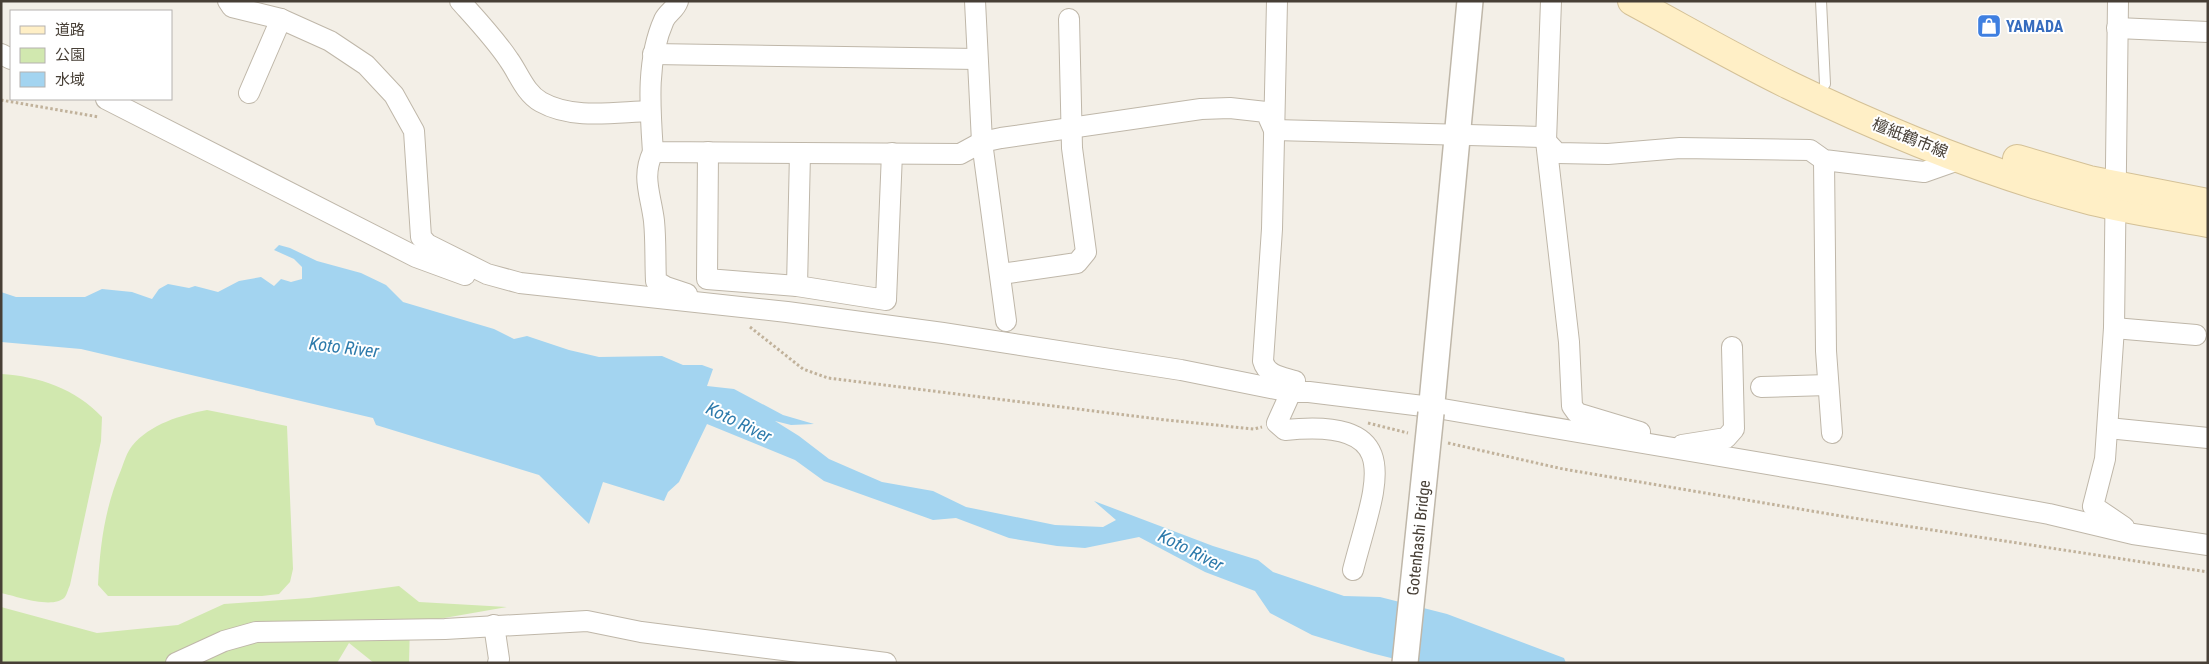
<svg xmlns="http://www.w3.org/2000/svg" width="2209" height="664" viewBox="0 0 2209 664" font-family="'Roboto Condensed','Noto Sans JP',sans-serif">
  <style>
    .green { fill: #d1e8af }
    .water { fill: #a3d4f0 }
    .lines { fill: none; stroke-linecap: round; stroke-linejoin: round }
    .service-casing { stroke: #bfb7a9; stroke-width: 12 }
    .minor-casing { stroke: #bfb7a9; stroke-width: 22 }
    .tertiary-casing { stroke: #bfb7a9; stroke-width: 28 }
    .secondary-casing { stroke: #d4c197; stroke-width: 30 }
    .path { stroke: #c1b29b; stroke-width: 3; stroke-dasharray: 2.5 2.5; stroke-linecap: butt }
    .service { stroke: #fff; stroke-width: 10 }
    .minor { stroke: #fff; stroke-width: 20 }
    .tertiary { stroke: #fff; stroke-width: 25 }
    .secondary { stroke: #ffefc6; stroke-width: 28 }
    .tertiary-bridge-casing { stroke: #bfb7a9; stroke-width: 28; stroke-linecap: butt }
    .tertiary-bridge { stroke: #fff; stroke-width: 25 }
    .labels { text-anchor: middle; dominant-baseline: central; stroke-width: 4; stroke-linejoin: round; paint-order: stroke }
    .shop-label { font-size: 16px; font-weight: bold; fill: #366cbe; stroke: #fff; text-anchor: start }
    .street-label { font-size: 16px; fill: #473f36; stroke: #fff }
    .water-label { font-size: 18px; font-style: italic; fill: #2d7aab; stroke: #fff }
  </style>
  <rect width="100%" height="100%" fill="#f3efe7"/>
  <g class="green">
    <path d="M1 374C38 376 76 389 102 417L101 441 70 585C68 589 67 594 65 597 53 610 16 596 1 593Z"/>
    <path d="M207 410 287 426 293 569 290 582 279 594 262 596H108L98 585C100 545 105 507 121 470 124 462 127 452 132 446 150 424 181 415 207 410Z"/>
    <path d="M399 586 419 602 507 607 410 624 409 663H374L349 643 337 663H1V607L97 633 178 625 224 604 309 598Z"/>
  </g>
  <path class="water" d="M279 245 290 248 317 261 361 273 386 285 403 302 494 329 514 339 527 336 569 350 599 357 662 356 683 365H702L713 369 707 386 734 389 783 415 814 424 791 425 775 421 799 436 829 459 882 482 933 491 966 507 1055 525 1103 527 1116 520 1094 501 1213 546 1258 560 1273 572 1344 596 1380 597 1447 614 1564 658 1566 663H1411L1371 653 1312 635 1270 613 1255 591 1205 572 1139 537 1085 548 1057 546 1009 538 956 518 933 520 824 481 795 460 707 424 679 482 668 492 664 501 603 482 589 524 539 475 376 425 373 418 81 349 1 342V292L16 297H85L102 289 132 292 152 299 159 289 168 284 189 288 195 286 218 292 239 281 261 277 274 286 281 279 291 282 302 279V267L294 259 274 250Z"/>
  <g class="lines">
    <defs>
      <path id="service" d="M1821 1 1825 84"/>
      <g id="minor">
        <path d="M228 1 232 7 281 19 330 41 366 65 394 95 414 131 421 237 427 244 487 274 520 283 787 312 943 333 1181 370 1291 392H1309L1431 407 1832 475 2049 514 2133 534 2208 545"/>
        <path d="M460 1C477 20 495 39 509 60 519 74 525 93 541 102 573 120 615 112 650 111"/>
        <path d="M678 1C675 10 668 12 664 20 646 60 650 108 653 152L960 154 982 142 1001 138 1201 109 1230 108 1266 112 1274 130 1542 137 1557 153 1608 154 1680 148 1810 150 1824 160 1924 172 1961 159"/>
        <path d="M975 1 982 142 1006 321"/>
        <path d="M1277 1 1272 229 1263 361C1267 376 1282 377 1295 381"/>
        <path d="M1551 1 1546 141 1569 342 1572 406 1577 413 1640 432"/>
        <path d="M2118 1 2114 328 2105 459 2093 506 2124 527"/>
        <path d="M2117 28 2208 32"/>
        <path d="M1 54 11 59"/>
        <path d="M653 54 977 59"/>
        <path d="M249 93 281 19"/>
        <path d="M106 99 416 257 465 275"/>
        <path d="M653 152C641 177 651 195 654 221 656 241 655 261 656 281L666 287 687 294"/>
        <path d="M708 152 707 279 797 286 886 300 892 153"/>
        <path d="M1824 160 1826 351 1832 433"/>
        <path d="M1001 274 1077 263 1086 252 1072 148 1069 19"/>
        <path d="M797 286 800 153"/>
        <path d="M2114 328 2196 335"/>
        <path d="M1761 387 1828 385"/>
        <path d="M1291 392 1277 423 1285 430C1411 417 1374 487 1353 570"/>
        <path d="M2108 428 2208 438"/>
        <path d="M1682 445 1726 438 1734 429 1732 347"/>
        <path d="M494 625 499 659 498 663"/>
        <path d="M176 663 224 641 256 632 445 629 587 621 641 632 886 663"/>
      </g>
      <path id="tertiary" d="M1431 413 1470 1"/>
      <g id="secondary">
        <path d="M1632 1C1684 29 1736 59 1789 85 1884 131 1983 172 2085 199 2125 210 2167 215 2208 223"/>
        <path d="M2017 159 2089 180 2208 203"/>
      </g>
    </defs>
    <use href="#service" class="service-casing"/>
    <use href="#minor" class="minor-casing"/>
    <use href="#tertiary" class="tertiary-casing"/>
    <use href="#secondary" class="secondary-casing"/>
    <g class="path">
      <path d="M1 100 99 117"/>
      <path d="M750 327 803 369 828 378 1166 420 1254 429 1262 427"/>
      <path d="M1368 423 1408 433"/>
      <path d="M1448 443 1563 469 1847 517 2208 572"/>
    </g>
    <use href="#service" class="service"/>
    <use href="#minor" class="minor"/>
    <use href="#tertiary" class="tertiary"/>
    <use href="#secondary" class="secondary"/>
    <defs>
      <g id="tertiary-bridge">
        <path id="s1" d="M1405 663 1431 413"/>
      </g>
    </defs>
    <use href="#tertiary-bridge" class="tertiary-bridge-casing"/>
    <use href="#tertiary-bridge" class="tertiary-bridge"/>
  </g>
  <defs>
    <symbol id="shop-square" viewBox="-11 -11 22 22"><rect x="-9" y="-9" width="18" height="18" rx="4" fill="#3f7fe0" stroke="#fff"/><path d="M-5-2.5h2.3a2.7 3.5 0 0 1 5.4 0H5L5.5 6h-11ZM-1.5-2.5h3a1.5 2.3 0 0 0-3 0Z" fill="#fff"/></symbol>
  </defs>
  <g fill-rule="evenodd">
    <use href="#shop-square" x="1975" y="12" width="28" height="28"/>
  </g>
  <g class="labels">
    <g class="shop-label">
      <text x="2006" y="26">YAMADA</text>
    </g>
    <g class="street-label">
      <text transform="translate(1910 138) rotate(22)">檀紙鶴市線</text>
      <text stroke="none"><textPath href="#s1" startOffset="126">Gotenhashi Bridge</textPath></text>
    </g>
    <g class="water-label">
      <text transform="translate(344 347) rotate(7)">Koto River</text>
      <text transform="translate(739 422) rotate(26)">Koto River</text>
      <text transform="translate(1191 550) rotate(27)">Koto River</text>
    </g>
  </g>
  <rect width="2209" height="664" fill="none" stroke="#473f36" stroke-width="5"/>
  <rect x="10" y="10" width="162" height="90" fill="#ffffff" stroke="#b5b2af"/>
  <rect x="20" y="26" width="25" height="8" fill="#ffefc6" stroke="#b5b2af"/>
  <text x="55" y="35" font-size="15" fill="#473f36">道路</text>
  <rect x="20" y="48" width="25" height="15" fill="#d1e8af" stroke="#b5b2af"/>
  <text x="55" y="60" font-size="15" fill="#473f36">公園</text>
  <rect x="20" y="72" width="25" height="15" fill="#a3d4f0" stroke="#b5b2af"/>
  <text x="55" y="85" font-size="15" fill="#473f36">水域</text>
</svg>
